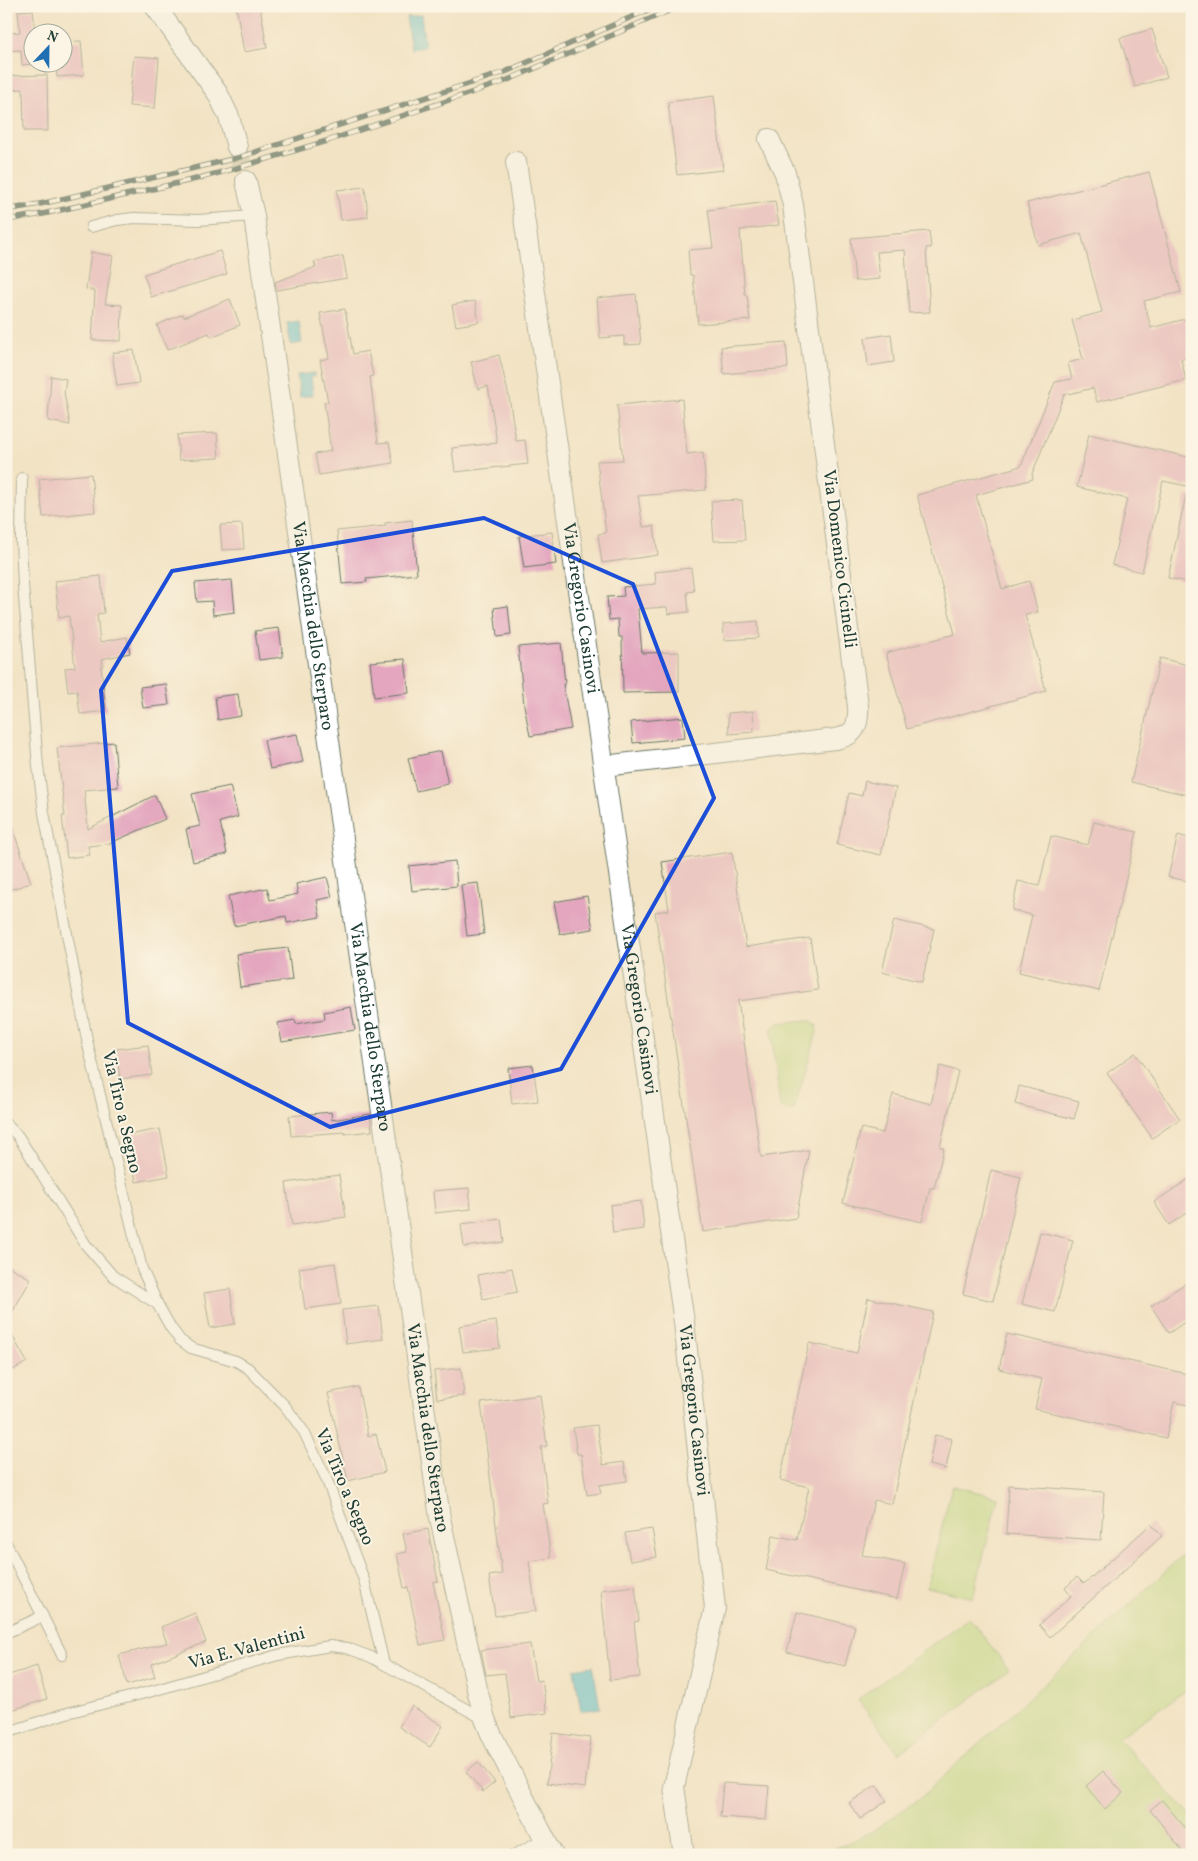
<svg xmlns="http://www.w3.org/2000/svg" width="1198" height="1861" viewBox="0 0 1198 1861" font-family="Vollkorn,serif">
  <style>
    .green { fill: #b8d880; stroke: #6c8a5a }
    .water { fill: #53bdcf; stroke: #397d82 }
    .building { fill: #e3a6be }
    .lines { fill: none; stroke-linecap: round; stroke-linejoin: round }
    .minor-tunnel { stroke: #c8c2a8; stroke-width: 20; stroke-dasharray: 20 10; stroke-linecap: butt }
    .service-casing { stroke: #697767; stroke-width: 12 }
    .minor-casing { stroke: #697767; stroke-width: 22 }
    .service { stroke: #fff; stroke-width: 10 }
    .minor { stroke: #fff; stroke-width: 20 }
    .rail-casing { stroke: #1f3d34; stroke-width: 5.5 }
    .rail { stroke: #fcf5e5; stroke-width: 4; stroke-dasharray: 11; stroke-linecap: butt }
    .marked { fill: none; stroke: #1d4ed8; stroke-width: 4; stroke-linejoin: round }
    .labels { text-anchor: middle; dominant-baseline: central; stroke-width: 4; stroke-linejoin: round; paint-order: stroke }
    .street-label { font-size: 18px; fill: #1f3d34; stroke: #fcf5e5 }
  </style>
  <rect width="100%" height="100%" fill="#fcf5e5"/>
  <filter id="ink" filterUnits="userSpaceOnUse"><feTurbulence type="fractalNoise" baseFrequency=".02" numOctaves="2"/><feDisplacementMap in="SourceGraphic" scale="10" xChannelSelector="R" yChannelSelector="G"/><feConvolveMatrix kernelMatrix="1 2 1 2 8 2 1 2 1" color-interpolation-filters="sRGB"/></filter>
  <filter id="wash" filterUnits="userSpaceOnUse"><feTurbulence type="fractalNoise" baseFrequency=".0096" numOctaves="4" result="noise"/><feDisplacementMap in="SourceGraphic" scale="20" xChannelSelector="R" yChannelSelector="G"/><feGaussianBlur stdDeviation="1.12" result="paint"/><feColorMatrix in="noise" values="0 0 0 0 0 0 0 0 0 0 0 0 0 0 0 0 0 1.4 0 .05"/><feComposite in="paint" operator="in"/></filter>
  <g filter="url(#wash)">
    <rect width="100%" height="100%" fill="#f2e3c5"/>
    <g class="green">
      <path d="M809 1020 816 1024 817 1032 794 1109 786 1111 780 1105 771 1029 778 1023Z"/>
      <path d="M952 1486 998 1497 973 1598 927 1587Z"/>
      <path d="M1192 1546V1686L1118 1738 1192 1817V1855H820L868 1834 918 1800 1104 1629Z"/>
      <path d="M969 1617 1009 1670 899 1753 858 1700Z"/>
    </g>
    <g class="water">
      <path d="M421 15 425 47 411 49 406 17Z"/>
      <path d="M299 321 302 343 291 345 287 323Z"/>
      <path d="M314 373 315 376 311 377 313 395 300 397 297 375Z"/>
      <path d="M593 1666 600 1708 581 1711 574 1669Z"/>
    </g>
    <g id="blocks">
      <g class="building">
        <path d="M236 6H260L267 48 244 52Z"/>
        <path d="M33 10 35 32H32V64L22 65 21 50 6 51V33L20 32 18 11Z"/>
        <path d="M1152 29 1167 77 1135 87 1120 38Z"/>
        <path d="M81 41 84 75 57 77 56 62H62V42Z"/>
        <path d="M134 56 159 58 155 108 129 106Z"/>
        <path d="M47 75 48 131H24L23 89 6 90V76Z"/>
        <path d="M714 96 723 170 677 175 668 102Z"/>
        <path d="M1149 172 1181 292 1144 301 1151 328 1185 319 1192 344V356L1181 359 1186 380 1097 402 1093 388 1064 395 1032 474 1033 479 976 495 1002 589 1029 581 1038 612 1025 615 1046 691 907 729 886 653 955 634 917 495 1021 466 1055 382 1072 379 1068 363 1083 359 1072 320 1102 312 1081 233 1038 245 1027 203Z"/>
        <path d="M365 187 368 217 341 220 337 190Z"/>
        <path d="M775 201 779 225 740 230 745 295H747L750 320 698 324 693 275H690L688 250 713 248 708 210Z"/>
        <path d="M929 231 931 248H926L930 312 909 313 905 250 877 252 880 279 855 281 851 238Z"/>
        <path d="M220 251 227 274 151 297 144 274Z"/>
        <path d="M91 252 113 256 105 304 122 305 121 341 92 340 95 291 86 289Z"/>
        <path d="M343 256 347 278 277 290 275 282 316 267 314 262Z"/>
        <path d="M636 294 641 344 624 345V336L600 338 597 298Z"/>
        <path d="M230 299 240 325 211 337 209 333 167 350 157 325 183 314 184 317Z"/>
        <path d="M475 301 479 322 456 326 452 305Z"/>
        <path d="M345 309 353 354 368 351 373 376 370 377 378 443 389 442 393 463 319 475 315 454 331 451 324 402H328L320 360 329 358 320 313Z"/>
        <path d="M891 334 894 362 868 366 865 338Z"/>
        <path d="M786 342 788 368 724 374 721 347Z"/>
        <path d="M134 350 139 383 117 386 112 353Z"/>
        <path d="M499 355 509 397 516 441 525 440 528 464 455 472 452 448 497 443 488 386 478 389 471 362Z"/>
        <path d="M51 376 66 379 64 392 70 425 48 421Z"/>
        <path d="M682 399 687 454 703 452 706 490 638 496 643 527 654 526 658 555 602 563 598 534 606 533 597 461 623 460 617 405Z"/>
        <path d="M217 433 219 458 179 460 177 435Z"/>
        <path d="M1089 434 1192 458V487L1163 481 1142 572 1112 565 1127 499 1077 487Z"/>
        <path d="M91 474 95 512 43 517 39 479Z"/>
        <path d="M1186 495 1192 496V583L1168 578Z"/>
        <path d="M742 500 745 540 714 541 711 501Z"/>
        <path d="M412 520 417 574 366 579 367 582 342 584 337 531 385 526V523Z"/>
        <path d="M242 524 244 549 222 550 220 525Z"/>
        <path d="M552 532 556 564 524 568 519 536Z"/>
        <path d="M691 568 694 591 687 592 689 612 668 614 667 607 638 609 642 653 679 652V692L623 693 622 637H619L618 619 609 620 607 597 624 596 623 587 656 584 655 572Z"/>
        <path d="M101 576 104 613 97 614 100 642 127 637 130 653 102 659 103 666H101L106 711 80 714 77 691 68 692 65 668 75 667 69 616 59 618 55 581Z"/>
        <path d="M232 580 235 612 213 615 212 601 197 602 195 583Z"/>
        <path d="M508 606 511 635 497 637 494 608Z"/>
        <path d="M758 621 759 638 724 640 723 624Z"/>
        <path d="M279 628 283 657 259 660 255 631Z"/>
        <path d="M561 643 565 684H563L571 729 530 736 524 705 518 647Z"/>
        <path d="M1160 658 1192 666V796L1131 782Z"/>
        <path d="M405 659 409 693 374 697 370 662Z"/>
        <path d="M166 684 169 705 143 708 140 687Z"/>
        <path d="M238 694 241 716 218 720 215 697Z"/>
        <path d="M753 711 754 732 729 734 728 713Z"/>
        <path d="M683 717 685 738 633 743 631 722Z"/>
        <path d="M297 734 303 762 270 769 264 740Z"/>
        <path d="M114 742 118 787 84 790 88 829 155 795 165 819 108 844 88 846 90 855 67 858 62 816H65L57 748Z"/>
        <path d="M441 751 448 784 416 791 408 758Z"/>
        <path d="M865 781 896 788 881 855 837 845 849 793 862 796Z"/>
        <path d="M230 786 238 817 220 822 227 854 193 862 186 829 200 826 192 794Z"/>
        <path d="M6 817H9L31 883 6 891Z"/>
        <path d="M1094 822 1137 832 1099 991 1019 972 1032 915 1012 910 1018 881 1039 886 1051 836 1088 845Z"/>
        <path d="M1178 835 1192 839V882L1168 877Z"/>
        <path d="M732 852 746 947 810 938 818 990 738 1001 761 1157 809 1150 796 1218 703 1232 655 912 669 910 662 862Z"/>
        <path d="M455 861 457 886 412 891 409 866Z"/>
        <path d="M327 877 332 897 317 900 320 917 287 923 286 916 234 926 228 896 267 888 270 900 298 894 296 884Z"/>
        <path d="M478 883 484 934 467 936 461 885Z"/>
        <path d="M587 896 593 929 560 934 554 902Z"/>
        <path d="M894 920 934 929 922 982 882 972Z"/>
        <path d="M288 948 292 980 240 987 236 954Z"/>
        <path d="M351 1007 355 1030 282 1042 278 1023 295 1020 296 1024 325 1019 324 1012Z"/>
        <path d="M148 1045 152 1075 120 1079 116 1049Z"/>
        <path d="M1135 1053 1180 1119 1152 1138 1107 1073Z"/>
        <path d="M533 1065 538 1101 512 1104 508 1068Z"/>
        <path d="M940 1066 958 1071 940 1147 944 1148 934 1188H930L922 1222 843 1203 861 1128 883 1133 893 1094 931 1104Z"/>
        <path d="M1019 1086 1079 1101 1074 1119 1015 1104Z"/>
        <path d="M331 1112 332 1120 370 1114 372 1131 345 1134 344 1132 291 1136 289 1116Z"/>
        <path d="M160 1129 169 1176 136 1182 128 1135Z"/>
        <path d="M991 1170 1021 1177 993 1301 963 1294Z"/>
        <path d="M339 1175 346 1217 292 1225 286 1183Z"/>
        <path d="M1192 1177V1209L1169 1225 1154 1202Z"/>
        <path d="M469 1188 471 1209 435 1213 433 1191Z"/>
        <path d="M641 1201 644 1229 613 1233 610 1205Z"/>
        <path d="M501 1219 504 1242 464 1247 461 1224Z"/>
        <path d="M1040 1232 1073 1240 1055 1312 1022 1304Z"/>
        <path d="M335 1263 341 1304 305 1309 299 1268Z"/>
        <path d="M6 1265 31 1279 6 1323Z"/>
        <path d="M512 1268 517 1292 483 1299 478 1275Z"/>
        <path d="M1192 1279V1317L1169 1333 1151 1306Z"/>
        <path d="M230 1289 235 1324 210 1328 204 1293Z"/>
        <path d="M868 1298 933 1312 892 1504 874 1500 862 1555 905 1564 897 1599 766 1570 773 1535 797 1540 809 1487 780 1480 809 1343 857 1353Z"/>
        <path d="M379 1306 383 1339 346 1344 342 1310Z"/>
        <path d="M496 1321 500 1348 463 1352 459 1326Z"/>
        <path d="M6 1325 27 1362 6 1374Z"/>
        <path d="M1007 1334 1192 1375V1406L1174 1402 1166 1438 1035 1409 1042 1379 999 1369Z"/>
        <path d="M461 1368 464 1396 437 1399 434 1371Z"/>
        <path d="M358 1387 368 1436 376 1434 385 1472 348 1481 328 1393Z"/>
        <path d="M540 1395 547 1446 541 1447 548 1503 543 1504 551 1558 529 1561 536 1611 495 1616 489 1576 502 1574 481 1403Z"/>
        <path d="M597 1425 603 1465 624 1462 627 1481 599 1485 601 1493 587 1495 581 1454H577L573 1428Z"/>
        <path d="M935 1435 952 1439 946 1469 929 1465Z"/>
        <path d="M1009 1485 1104 1492 1101 1540 1006 1534Z"/>
        <path d="M1151 1524 1162 1536 1050 1637 1039 1625 1071 1596 1065 1588 1077 1577 1084 1584Z"/>
        <path d="M428 1529 438 1581 433 1582 445 1640 420 1645 408 1587 404 1588 397 1554 407 1552 403 1534Z"/>
        <path d="M652 1529 657 1557 630 1561 625 1533Z"/>
        <path d="M635 1586 639 1621 634 1622 640 1677 610 1680 601 1590Z"/>
        <path d="M797 1612 855 1626 845 1666 787 1652Z"/>
        <path d="M195 1613 206 1642 151 1664 155 1677 127 1685 119 1655 167 1643 161 1627Z"/>
        <path d="M530 1644 536 1681 542 1680 547 1713 511 1718 505 1673 486 1675 481 1650Z"/>
        <path d="M37 1666 47 1699 12 1710 6 1692V1676Z"/>
        <path d="M412 1706 443 1726 430 1747 399 1727Z"/>
        <path d="M553 1733 591 1738 585 1788 547 1783Z"/>
        <path d="M478 1762 495 1782 483 1792 466 1772Z"/>
        <path d="M1103 1771 1123 1793 1105 1809 1086 1786Z"/>
        <path d="M723 1783 769 1786 766 1820 720 1817Z"/>
        <path d="M876 1785 887 1801 860 1819 849 1803Z"/>
        <path d="M1162 1800 1192 1836V1855H1186L1150 1810Z"/>
      </g>
    </g>
  </g>
  <g filter="url(#ink)">
    <use href="#blocks" fill-opacity="0" stroke="#697767" stroke-width="1"/>
    <g class="lines">
      <path class="minor-tunnel" d="M237 147 246 181"/>
      <defs>
        <g id="service">
          <path d="M91 227 117 220 134 218 198 220 254 216"/>
          <path d="M22 478 21 539 23 585 38 766 44 813 88 1045 142 1269 158 1305 171 1328 180 1340 191 1348 236 1361 248 1368 285 1406 304 1432 326 1478 364 1580 384 1664"/>
          <path d="M6 1124 18 1136 86 1245 113 1276 157 1304"/>
          <path d="M6 1543 62 1655"/>
          <path d="M6 1633 43 1616"/>
          <path d="M6 1733 63 1714 149 1692 278 1655 330 1646 347 1648 371 1657 484 1719"/>
          <path d="M514 1855 545 1838"/>
        </g>
        <g id="minor">
          <path d="M155 6 218 94 229 117 237 147"/>
          <path id="s1" d="M516 162 684 1322 715 1608 674 1787 684 1855"/>
          <path id="s2" d="M246 181 254 216 440 1518 478 1693 485 1719 492 1736 553 1855"/>
          <path d="M604 766 835 739C855 736 859 725 858 706L793 205 785 173 769 139"/>
        </g>
      </defs>
      <use href="#service" class="service-casing"/>
      <use href="#minor" class="minor-casing"/>
      <use href="#service" class="service"/>
      <use href="#minor" class="minor"/>
      <defs>
        <g id="rail">
          <path d="M6 210 45 203 237 158 505 72 657 6"/>
          <path d="M6 220 43 214 196 179 237 168 330 140 503 82 680 6"/>
        </g>
      </defs>
      <use href="#rail" class="rail-casing"/>
      <use href="#rail" class="rail"/>
    </g>
  </g>
  <path d="M0 0H1198V1861H0ZM484 518 633 584 714 798 561 1069 330 1127 128 1023 101 690 172 571Z" fill="#f2e3c5" fill-opacity=".55" fill-rule="evenodd"/>
  <path class="marked" d="M484 518 633 584 714 798 561 1069 330 1127 128 1023 101 690 172 571Z"/>
  <g class="labels">
    <g class="street-label">
      <text transform="translate(839 559) rotate(83)">Via Domenico Cicinelli</text>
      <text stroke="none"><textPath href="#s1" startOffset="451">Via Gregorio Casinovi</textPath></text>
      <text stroke="none"><textPath href="#s2" startOffset="450">Via Macchia dello Sterparo</textPath></text>
      <text stroke="none"><textPath href="#s1" startOffset="856">Via Gregorio Casinovi</textPath></text>
      <text stroke="none"><textPath href="#s2" startOffset="855">Via Macchia dello Sterparo</textPath></text>
      <text transform="translate(121 1112) rotate(77)">Via Tiro a Segno</text>
      <text stroke="none"><textPath href="#s1" startOffset="1261">Via Gregorio Casinovi</textPath></text>
      <text stroke="none"><textPath href="#s2" startOffset="1260">Via Macchia dello Sterparo</textPath></text>
      <text transform="translate(344 1487) rotate(67)">Via Tiro a Segno</text>
      <text transform="translate(247 1649) rotate(-15)">Via E. Valentini</text>
    </g>
  </g>
  <rect width="1198" height="1861" fill="none" stroke="#fcf5e5" stroke-width="25"/>
  <g transform="translate(48 48) rotate(22)"><circle r="24" fill="#fcf5e5" stroke="#a4ab9e"/>
  <path d="M0-4L9 19L0 12L-9 19Z" fill="#1f6fb2"/>
  <text y="-8" font-size="14" font-weight="bold" text-anchor="middle" fill="#1f3d34">N</text>
  </g>
</svg>
